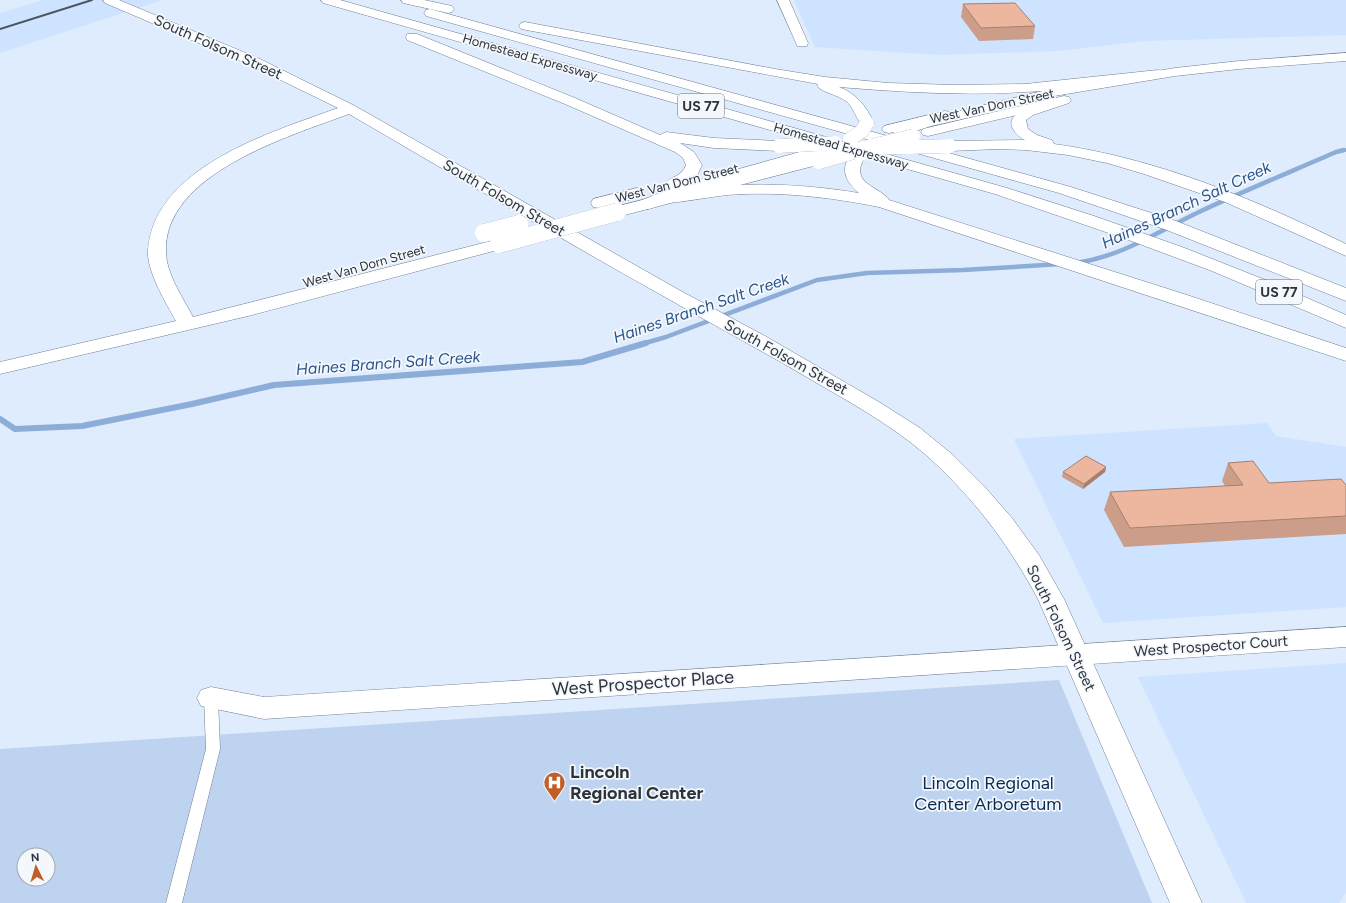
<svg xmlns="http://www.w3.org/2000/svg" width="1346" height="903" viewBox="0 0 1346 903" font-family="Figtree,sans-serif">
  <style>
    .built { fill: #cee3ff }
    .green { fill: #bdd3ef; fill-rule: evenodd }
    .lines { fill: none; stroke-linecap: round; stroke-linejoin: round }
    .stream-far2 { stroke: #8cadd7; stroke-width: 3.5 }
    .stream-far1 { stroke: #8cadd7; stroke-width: 4.5 }
    .stream { stroke: #8cadd7; stroke-width: 6 }
    .lane-casing { stroke: #707f92; stroke-width: 1 }
    .street-casing { stroke: #707f92; stroke-width: 1 }
    .secondary-casing { stroke: #707f92; stroke-width: 1 }
    .primary-casing { stroke: #707f92; stroke-width: 1 }
    .highway-casing { stroke: #707f92; stroke-width: 1 }
    .lane { fill: #fff; fill-rule: evenodd }
    .street { fill: #fff; fill-rule: evenodd }
    .secondary { fill: #fff; fill-rule: evenodd }
    .primary { fill: #fff; fill-rule: evenodd }
    .highway { fill: #fff; fill-rule: evenodd }
    .rail { stroke: #4c545d; stroke-width: 2 }
    .secondary-bridge-far1-casing { stroke: #707f92; stroke-width: 14; stroke-linecap: butt }
    .secondary-bridge-casing { stroke: #707f92; stroke-width: 18; stroke-linecap: butt }
    .highway-bridge-far1-casing { stroke: #707f92; stroke-width: 14; stroke-linecap: butt }
    .highway-bridge-casing { stroke: #707f92; stroke-width: 18; stroke-linecap: butt }
    .secondary-bridge-far1 { stroke: #fff; stroke-width: 14 }
    .secondary-bridge { stroke: #fff; stroke-width: 18 }
    .highway-bridge-far1 { stroke: #fff; stroke-width: 14 }
    .highway-bridge { stroke: #fff; stroke-width: 18 }
    .wall { fill: #cc9d89 }
    .shaded-wall { fill: #a6806f }
    .building { fill: #edb79f; stroke: #a6806f }
    .labels { text-anchor: middle; dominant-baseline: central; stroke-width: 3.5; stroke-linejoin: round; paint-order: stroke }
    .far-street-label { font-size: 13px; fill: #2d333b; stroke: #f4f8fc }
    .shield { fill: #f4f8fc; stroke: #696e75; stroke-width: 1 }
    .shield-label { font-size: 14px; font-weight: bold; fill: #2d333b }
    .street-label { font-size: 15px; fill: #2d333b; stroke: #f4f8fc }
    .water-label { font-size: 16px; font-style: italic; fill: #29558b; stroke: #f4f8fc }
    .near-street-label { font-size: 18px; fill: #2d333b; stroke: #f4f8fc }
    .near-poi-label { font-size: 18px; font-weight: bold; fill: #2d333b; stroke: #f4f8fc; text-anchor: start }
    .near-park-label { font-size: 18px; fill: #092a52; stroke: #f4f8fc }
  </style>
  <rect width="100%" height="100%" fill="#deecfd"/>
  <g class="built">
    <path d="M43 0H163L0 53V13Z"/>
    <path d="M794 0H1346V35L1144 41 1058 51 939 55 815 47Z"/>
    <path d="M1267 423 1276 436 1346 447V607L1103 623 1014 439Z"/>
    <path d="M1346 663V893L1339 903H1246L1138 677Z"/>
  </g>
  <path class="green" d="M1059 680 1152 903H0V749ZM24 855H48V879H24Z"/>
  <g class="lines">
    <path class="stream-far2" d="M1339 151 1346 150"/>
    <g class="stream-far1">
      <path d="M1076 263C1123 256 1157 232 1199 212 1244 191 1290 172 1336 152L1344 150"/>
      <path d="M642 344 666 337 817 280 867 273 963 270 1061 264"/>
    </g>
    <path class="stream" d="M0 419 15 429 82 426 192 404 274 385 582 362 646 343"/>
    <defs>
      <path id="lane" d="M211 693 216 694 218 698 220 749 182 903H166L206 749 204 698 206 694Z"/>
      <g id="street">
        <path d="M777 0H789L808 43 807 46H797L796 43Z"/>
        <path d="M1346 627V647L264 719 201 706 197 698 201 690 211 687 264 697Z"/>
      </g>
      <g id="secondary">
        <path d="M103 0H119L260 59 355 106 679 290 765 336 879 402 920 428 953 455 984 486 1012 518 1039 555 1064 599 1202 903H1170L1038 599C1011 549 980 506 938 466 904 433 862 409 822 386 770 355 717 327 665 297 559 238 454 175 349 114 290 136 162 174 166 253 167 275 183 298 193 317L499 239 505 240 508 244 505 248 248 316 0 374V362L176 321C166 303 147 272 148 251 153 167 272 132 338 108L250 65 105 3Z"/>
        <path d="M1054 98 1059 99 1061 102 1059 105 928 136 923 135 921 132 923 129Z"/>
        <path d="M945 111 950 112 952 115 950 118 889 133 884 132 882 129 884 126Z"/>
        <path d="M819 155 825 157 827 160 825 163 617 217 611 216 609 212 611 208Z"/>
        <path d="M637 188 643 190 645 193 643 196 599 208 593 207 591 203 593 199Z"/>
      </g>
      <path id="primary" d="M1346 53V61L1239 69 1175 76 1048 97 1043 96 1041 93 1043 90 1048 89 1175 68 1239 61Z"/>
      <g id="highway">
        <path d="M321 0H340L1007 188 1094 216 1182 247 1268 281 1346 315V328L1212 271 1126 239 995 194 865 157C848 184 880 186 889 200L1187 295 1346 348V361L879 207C829 197 778 191 727 195 710 197 694 200 678 202 675 202 672 200 669 201 658 204 652 211 640 209L638 205 640 201 669 189 666 188 664 185C671 175 681 178 686 165L683 158 675 152 565 104 407 40 406 37 407 34H417L575 98 660 135 666 132 714 138 779 141 784 143 787 146 784 149 779 151 714 148 680 143 694 152 702 165 696 178 685 184 821 146 826 148 829 151 826 154 800 163 712 187C761 182 810 185 859 193 845 181 840 170 851 153L323 3Z"/>
        <path d="M401 0H424L452 6 454 9 452 12 448 13 403 3Z"/>
        <path d="M430 9 1071 187 1176 221 1346 288V301L1164 229 1059 193 426 16 424 13 426 10Z"/>
        <path d="M525 22 775 69 825 77 888 83 955 85 1025 84 1158 70 1163 71 1165 74 1163 77 1158 78C1114 83 1069 90 1025 92 963 96 901 92 839 87 857 94 866 106 874 123L872 126 867 127 862 126C856 118 854 108 846 101 838 95 821 92 817 86L818 84 521 29 519 26 521 23Z"/>
        <path d="M1043 91 1048 92 1050 95 1048 98 1015 107 931 126 900 136 895 135 893 132 895 129 922 120Z"/>
        <path d="M1064 96 1069 97 1071 100 1069 103 1033 115 1026 120 1028 129 1037 135 1052 140 1054 144C1156 158 1254 199 1346 244V256L1225 202 1144 174 1107 163 1068 155 1026 150 998 149 950 151 945 149 942 146 945 143 950 141 1025 140C1019 137 1015 133 1012 127 1005 109 1051 99 1064 96Z"/>
      </g>
    </defs>
    <use href="#lane" class="lane-casing"/>
    <use href="#street" class="street-casing"/>
    <use href="#secondary" class="secondary-casing"/>
    <use href="#primary" class="primary-casing"/>
    <use href="#highway" class="highway-casing"/>
    <use href="#lane" class="lane"/>
    <use href="#street" class="street"/>
    <use href="#secondary" class="secondary"/>
    <use href="#primary" class="primary"/>
    <use href="#highway" class="highway"/>
    <path class="rail" d="M0 29 92 0"/>
    <defs>
      <g id="secondary-bridge-far1">
        <path d="M871 146 913 136"/>
        <path d="M850 151 863 148"/>
      </g>
      <g id="secondary-bridge">
        <path d="M819 160 854 150"/>
        <path d="M484 233 519 224"/>
        <path d="M499 244 617 212"/>
      </g>
      <g id="highway-bridge-far1">
        <path d="M850 139 862 131 867 123"/>
        <path d="M779 146 835 143"/>
        <path d="M862 151 867 148 950 146"/>
      </g>
      <path id="highway-bridge" d="M861 152 863 150"/>
    </defs>
    <use href="#secondary-bridge-far1" class="secondary-bridge-far1-casing"/>
    <use href="#secondary-bridge" class="secondary-bridge-casing"/>
    <use href="#highway-bridge-far1" class="highway-bridge-far1-casing"/>
    <use href="#highway-bridge" class="highway-bridge-casing"/>
    <use href="#secondary-bridge-far1" class="secondary-bridge-far1"/>
    <use href="#secondary-bridge" class="secondary-bridge"/>
    <use href="#highway-bridge-far1" class="highway-bridge-far1"/>
    <use href="#highway-bridge" class="highway-bridge"/>
  </g>
  <g class="wall">
    <path d="M963 4 1035 26 1033 39 979 41 961 17Z"/>
    <path d="M1228 463 1269 483 1346 485V534L1124 547 1104 510 1110 492 1225 486 1222 481Z"/>
    <path d="M1106 467 1105 472 1083 489 1062 477 1063 472Z"/>
  </g>
  <path class="shaded-wall" d="M1106 467 1105 472 1083 489 1084 484Z"/>
  <g class="building">
    <path d="M1015 3 1035 26 981 28 963 4Z"/>
    <path d="M1086 456 1106 467 1084 484 1063 472Z"/>
    <path d="M1253 461 1269 483 1341 479 1346 485V516L1130 528 1110 492 1243 485 1228 463Z"/>
  </g>
  <defs>
    <symbol id="hospital-pin" viewBox="-11 -11 22 30"><path d="M0 17L-7.5 6A9.5 9.5 0 1 1 7.5 6Z" fill="#c15d28" stroke="#f4f8fc"/><path d="M-5-5h3v3.5h4V-5h3V5h-3V1.5h-4V5h-3Z" fill="#fff"/></symbol>
  </defs>
  <g fill-rule="evenodd">
    <use href="#hospital-pin" x="542" y="770" width="25" height="34"/>
  </g>
  <g class="labels">
    <g class="far-street-label">
      <text transform="translate(530 57) rotate(16)">Homestead Expressway</text>
      <text transform="translate(992 106) rotate(-12)">West Van Dorn Street</text>
      <text transform="translate(841 146) rotate(16)">Homestead Expressway</text>
      <text transform="translate(677 183) rotate(-14)">West Van Dorn Street</text>
      <text transform="translate(364 266) rotate(-16)">West Van Dorn Street</text>
    </g>
    <g class="shield">
      <rect x="678" y="94" width="46" height="24" rx="3"/>
      <rect x="1256" y="280" width="46" height="24" rx="3"/>
    </g>
    <g class="shield-label">
      <text x="701" y="106">US 77</text>
      <text x="1279" y="292">US 77</text>
    </g>
    <g class="street-label">
      <text transform="translate(218 47) rotate(24)">South Folsom Street</text>
      <text transform="translate(504 198) rotate(30)">South Folsom Street</text>
      <text transform="translate(786 357) rotate(29)">South Folsom Street</text>
      <text transform="translate(1061 628) rotate(64)">South Folsom Street</text>
      <text transform="translate(1211 646) rotate(-4)">West Prospector Court</text>
    </g>
    <g class="water-label">
      <text transform="translate(1186 205) rotate(-25)">Haines Branch Salt Creek</text>
      <text transform="translate(701 308) rotate(-19)">Haines Branch Salt Creek</text>
      <text transform="translate(388 363) rotate(-4)">Haines Branch Salt Creek</text>
    </g>
    <g class="near-street-label">
      <text transform="translate(643 683) rotate(-4)">West Prospector Place</text>
    </g>
    <g class="near-poi-label">
      <text x="570" y="772">Lincoln<tspan x="570" dy="21">Regional Center</tspan></text>
    </g>
    <g class="near-park-label">
      <text x="988" y="783">Lincoln Regional<tspan x="988" dy="21">Center Arboretum</tspan></text>
    </g>
  </g>
  <g transform="translate(36 867) rotate(355)"><circle r="19" fill="#f4f8fc" stroke="#a4a9af"/>
  <path d="M0-3L7 15L0 10L-7 15Z" fill="#c15d28"/>
  <text y="-6" font-size="11" font-weight="bold" text-anchor="middle" fill="#2d333b">N</text>
  </g>
</svg>
